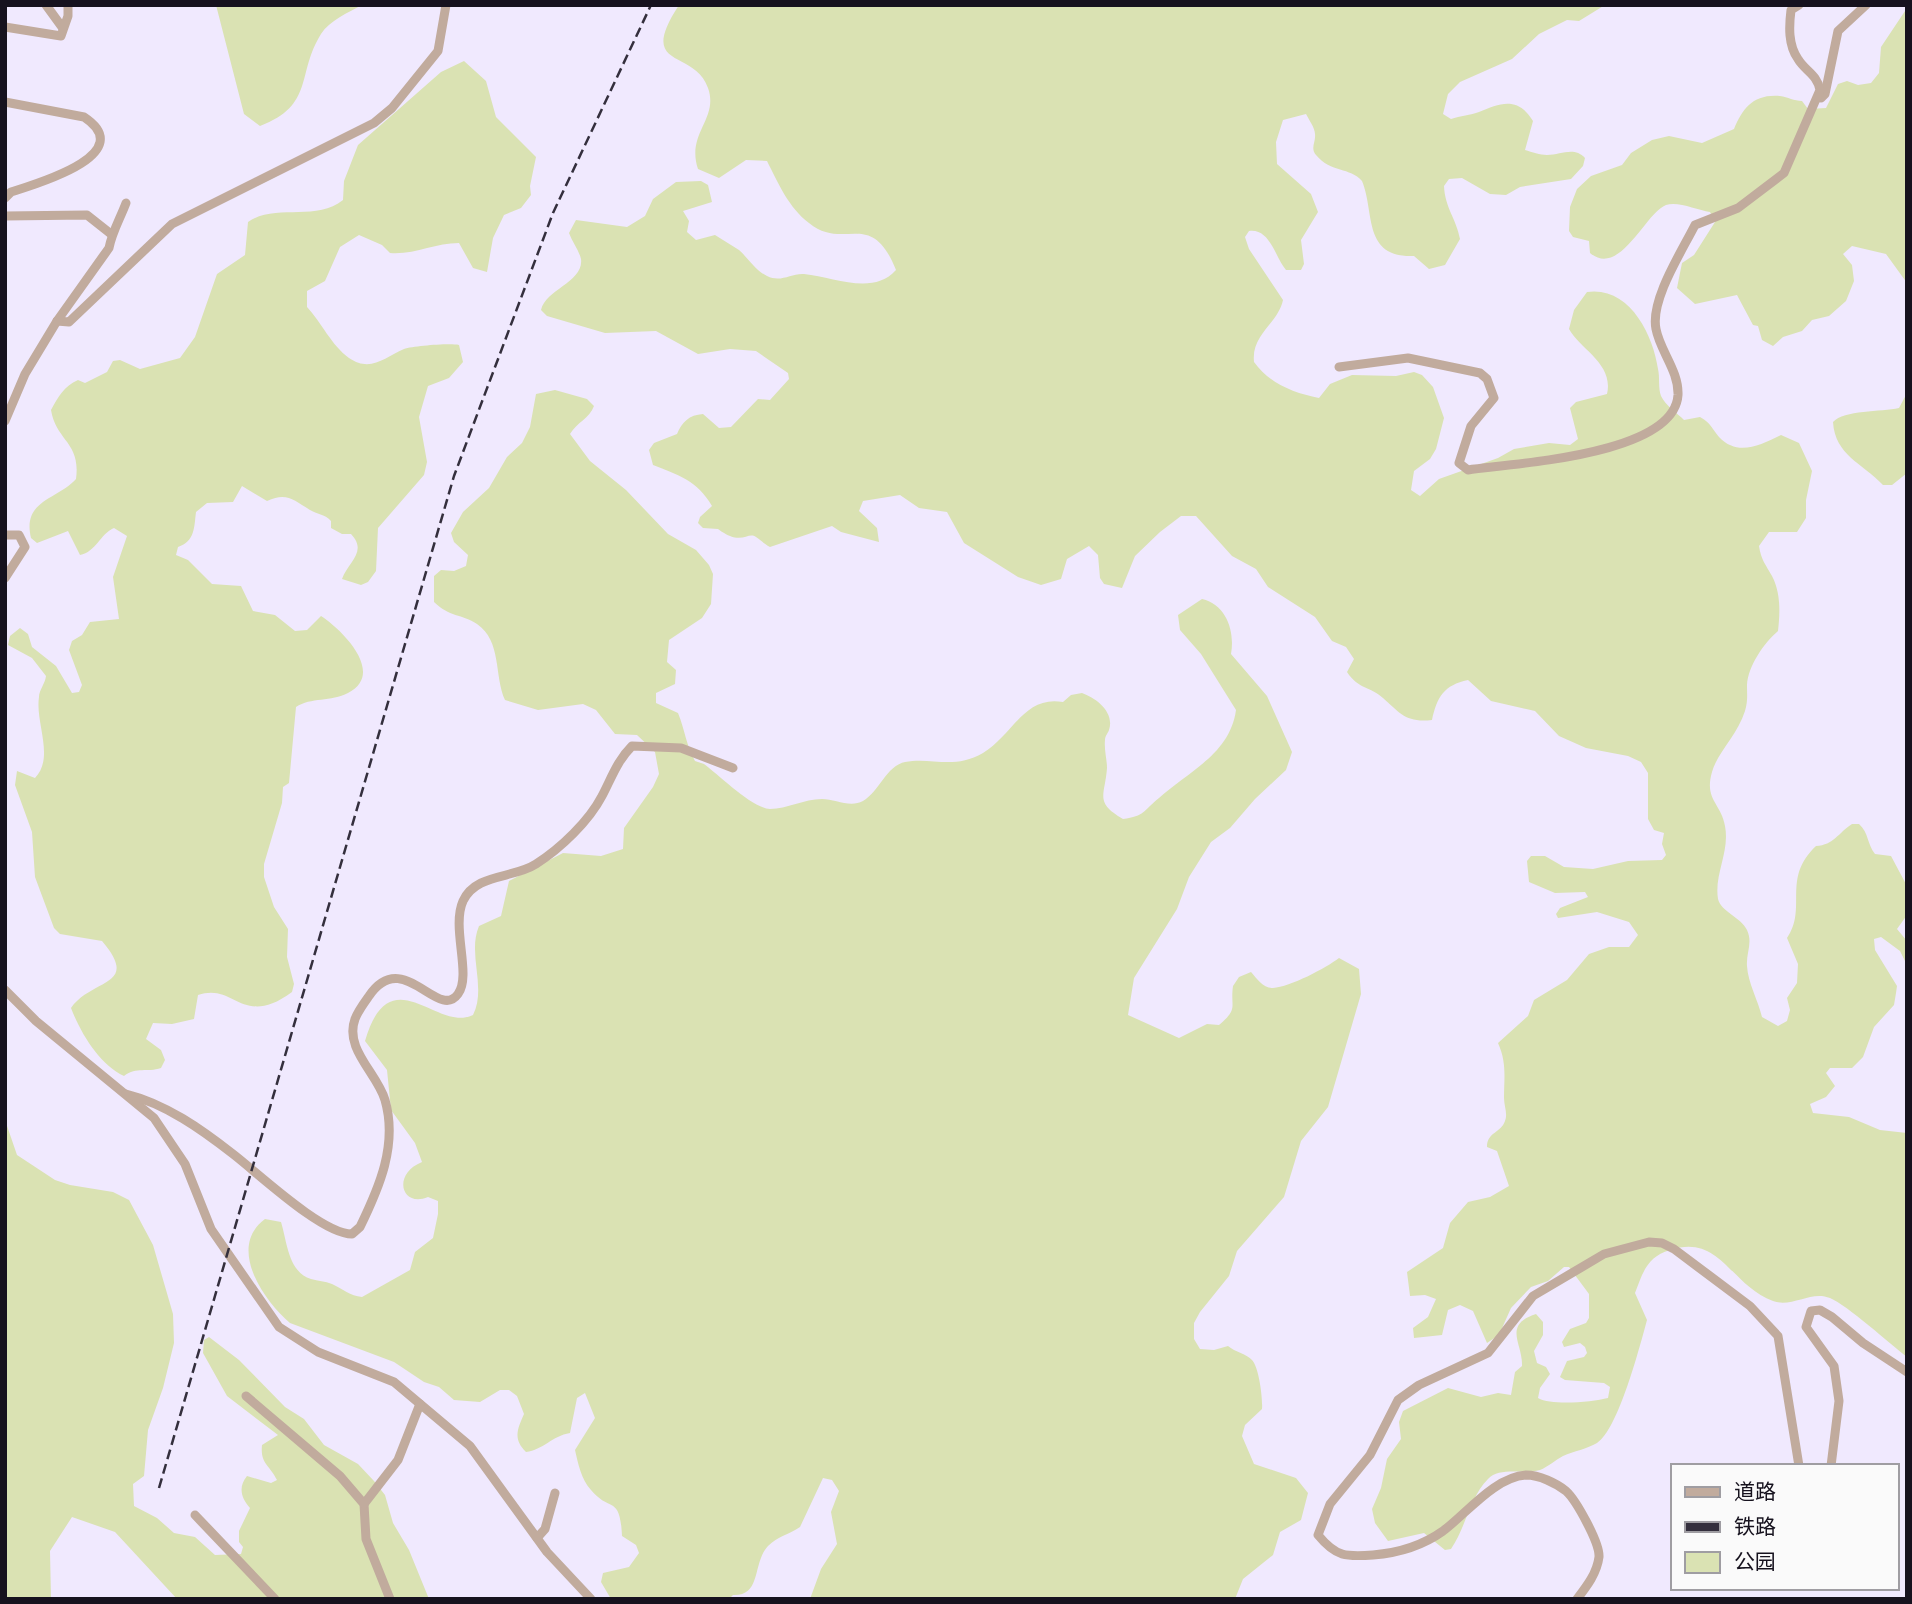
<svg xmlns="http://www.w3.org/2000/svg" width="1912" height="1604" viewBox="0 0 1912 1604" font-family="Figtree,'Noto Sans SC',sans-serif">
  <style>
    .green { fill: #dae2b3 }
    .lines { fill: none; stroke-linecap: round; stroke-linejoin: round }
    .minor { stroke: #c1ab9d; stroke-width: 9 }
    .rail { stroke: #342f3d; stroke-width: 2.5; stroke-dasharray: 10 5; stroke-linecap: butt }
  </style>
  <rect width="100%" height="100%" fill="#f0e9fe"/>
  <g class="green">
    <path d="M216 5H362C349 12 329 21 321 34 296 74 315 105 260 126L244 114Z"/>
    <path d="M679 5H1605L1579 21 1567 20 1539 34 1512 59 1460 82 1448 94 1443 114 1451 119C1460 116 1471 115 1479 112 1500 103 1518 96 1533 121L1525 150C1532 152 1540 155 1547 155 1561 155 1574 146 1585 158L1583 166 1571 179 1520 187 1506 195 1490 194 1462 178 1449 179 1444 186C1445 208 1456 218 1460 239L1445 265 1429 269 1414 256C1362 258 1375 212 1362 181 1350 167 1331 173 1316 155 1310 148 1316 142 1315 134 1315 128 1309 120 1306 114L1283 120 1276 142 1277 164 1311 194 1318 212 1301 240 1304 264 1301 270H1286C1275 257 1270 228 1249 231L1245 237 1249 249 1283 300C1278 324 1251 334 1254 362 1269 383 1293 393 1319 398L1330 384 1352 375 1396 376 1414 372 1422 375 1433 387 1444 418 1436 449 1430 459 1414 471 1411 490 1420 496 1439 479 1498 458 1514 449 1549 443 1570 445 1578 439 1570 408 1576 402 1607 394C1614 364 1581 350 1569 329L1574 310 1587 292C1629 286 1653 334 1658 369 1660 377 1658 388 1661 396 1665 405 1678 414 1684 420L1700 417C1711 423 1712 429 1719 437 1738 457 1760 445 1781 435L1799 443 1812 471 1806 500V518L1797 532H1769L1759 546C1761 560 1766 565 1772 576 1781 593 1780 613 1778 631 1764 643 1748 666 1747 685 1747 695 1748 701 1745 711 1737 736 1717 753 1712 772 1704 800 1721 803 1725 826 1730 852 1714 874 1718 899 1721 912 1741 917 1747 930 1753 943 1746 953 1747 966 1748 983 1758 1000 1762 1017L1778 1026 1787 1021 1790 1010 1787 998 1797 983 1798 964 1787 938C1808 908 1781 879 1816 846 1834 845 1838 833 1852 824H1859C1869 833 1867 844 1875 854L1891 856 1907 886V915L1897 929 1907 941V965L1900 951 1881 937 1874 939 1875 950 1897 986 1896 993 1894 1005 1874 1027 1863 1057 1852 1068H1830L1826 1073 1835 1086 1826 1097 1810 1104 1813 1113 1849 1117 1880 1130 1907 1133V1357C1890 1344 1847 1305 1830 1298 1811 1290 1792 1308 1773 1301 1730 1285 1720 1233 1670 1250 1647 1257 1643 1272 1635 1293L1647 1320C1640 1346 1618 1430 1597 1443 1587 1449 1574 1451 1563 1456 1555 1460 1548 1467 1540 1470 1525 1475 1500 1466 1488 1479 1470 1497 1466 1527 1451 1549L1445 1550 1424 1533 1388 1541 1375 1523 1372 1509 1381 1488 1387 1459 1401 1439 1399 1422 1403 1411 1448 1388 1481 1397 1498 1393 1511 1395 1515 1372 1522 1366C1523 1344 1502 1325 1536 1314L1543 1322V1335L1534 1351 1537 1363 1546 1367 1550 1374 1540 1388 1538 1398C1552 1406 1592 1402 1608 1398L1610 1387 1604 1383 1565 1380 1560 1377 1567 1361 1584 1357 1587 1353 1585 1347 1580 1343 1564 1347 1562 1342 1570 1329 1586 1323 1589 1318V1294L1569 1267H1564L1548 1281 1531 1287 1511 1308 1499 1335 1487 1343 1473 1311 1460 1305 1448 1310 1442 1335 1414 1338 1413 1328 1428 1317 1436 1299 1425 1295 1410 1296 1407 1272 1443 1248 1450 1223 1468 1202 1490 1197 1509 1186 1497 1151 1487 1147C1487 1132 1501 1133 1505 1121 1508 1114 1504 1106 1504 1098 1504 1078 1507 1063 1498 1043L1528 1016 1534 1000 1567 980 1589 954 1609 947H1629L1638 935 1629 922 1597 912 1558 918 1556 914 1560 908 1588 897 1585 892 1555 893 1529 882 1527 861 1531 856H1545L1564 867 1593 869 1628 861 1662 860 1666 855 1662 844 1664 833 1654 830 1648 819V773L1641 762 1628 756 1586 748 1559 736 1535 711 1491 701 1468 680C1444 685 1437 697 1432 720 1406 723 1400 713 1383 698 1370 686 1359 690 1347 672L1354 659 1346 647 1332 641 1315 617 1268 587 1256 569 1232 556 1196 516H1181L1160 532 1135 556 1122 588 1104 584 1100 578 1098 555 1089 546 1067 559 1061 579 1041 585 1018 577 964 543 947 512 919 508 900 495 863 501 859 511 877 528 879 542 841 532 832 526 770 547C764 544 761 540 756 537 747 531 742 547 718 529L703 528 698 523 700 517 712 506C697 480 678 475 653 465L649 450 654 443 677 434C682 422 689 415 703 414L719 428 731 427 758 399 770 400 789 379 788 373 756 351 730 349 698 354 656 331 605 333 547 316 541 310C546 289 584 282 581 259 579 250 572 242 569 233L576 220 627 227 645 216 653 199 676 182 701 181 708 185 712 202 683 211 689 221 687 232 696 240 715 235C723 240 731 245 739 250 748 258 756 271 767 276 781 283 791 273 804 274 834 277 873 296 896 270 871 207 844 252 809 223 789 208 778 183 767 161L746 160 719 178 698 169C686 133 719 119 708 88 694 48 636 71 679 5Z"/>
    <path d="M1907 8V283L1886 254 1852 246 1843 254 1852 265 1854 281 1846 301 1829 316 1812 320 1802 331 1783 337 1773 346 1762 340 1758 326 1753 325 1737 295 1695 304 1677 288 1682 263 1694 255 1715 222 1710 212C1697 210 1678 201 1666 205 1645 213 1620 278 1590 253L1589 241 1573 237 1569 231 1570 207 1577 189 1591 176 1622 165 1631 153 1652 140 1669 136 1702 143 1734 129C1743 108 1753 94 1780 96 1788 97 1794 101 1802 101L1808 109 1826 108 1838 84 1847 81 1858 85 1871 83 1879 73 1881 47Z"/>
    <path d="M464 61 486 81 496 117 536 157 530 186 531 195 521 208 504 215 493 238 487 272 473 268 459 243C435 243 414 255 390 253L382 245 359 235 340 247 325 281 307 291V307C321 322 332 346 349 358 371 373 385 357 404 349 414 346 449 343 459 345L463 362 449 378 428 386 419 417 427 462 424 475 378 528 376 571 368 582 361 585 342 579C348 562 368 552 351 534H342L331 528V521C325 514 318 515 310 510 293 500 287 492 267 501L242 486 233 502 207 503 196 512C194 528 195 541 178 547L176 555 188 560 212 584 241 586 253 611 275 615 295 631 307 630 321 616C340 628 387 673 348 693 331 702 311 697 296 707L289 783 283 787 282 803 264 864V877L274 907 288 929 287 957 294 984 292 992C242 1029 235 982 198 995L194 1019 172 1024 153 1023 146 1039 161 1050 165 1060 161 1068C147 1073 137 1066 124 1076 100 1065 81 1034 71 1008 92 978 141 987 102 941L60 934 54 928 35 877 32 832 15 785 17 771 35 778C55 757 35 723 39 697 39 690 45 684 46 676L32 658 8 645 10 636 20 628 28 634 32 647 56 666 72 693 79 692 82 685 69 650 72 641 82 635 90 622 119 619 113 577 127 536 114 528C100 534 96 552 80 555L68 531 37 543 31 538C22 500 57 500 76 479 81 442 56 441 51 410 58 397 64 386 78 380L85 383 107 372 113 361 120 360 140 369 180 358 195 337 217 274 245 255 248 222C275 203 315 222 343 200L344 181 358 145 441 72Z"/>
    <path d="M555 390 587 399 594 406C589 419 577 422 570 434L590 461 626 490 668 534 696 550 709 565 713 574 711 604 702 618 669 640 667 662 676 670 675 684 656 693V703L678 713C685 730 686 745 695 761L704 764C719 775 752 808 770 809 787 809 804 799 822 799 835 799 850 808 863 801 880 791 886 766 905 762 932 757 954 770 983 753 1013 735 1024 695 1063 702L1071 695 1082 693C1096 698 1115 712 1109 730 1108 733 1105 736 1105 740 1104 750 1107 759 1107 768 1105 796 1094 802 1123 819 1145 816 1143 811 1159 798 1189 771 1230 754 1236 710L1201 654 1180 630 1178 615 1202 599C1227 605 1235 632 1231 654L1267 696 1292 752 1286 770 1255 799 1230 828 1211 842 1189 877 1177 909 1134 978 1128 1015 1179 1038 1207 1024 1219 1025C1239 1008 1230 1008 1233 986L1239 977 1251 972C1257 979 1263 988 1273 988 1290 987 1326 968 1339 958L1359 969 1361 994 1328 1107 1301 1141 1284 1197 1237 1251 1229 1276 1200 1312 1194 1323V1339L1200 1349 1214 1350 1228 1346C1235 1352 1247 1354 1252 1360 1259 1367 1263 1399 1262 1409L1245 1425 1242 1436 1254 1464 1296 1478 1308 1493 1301 1520 1280 1532 1273 1555 1243 1579 1235 1599H810L821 1569 837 1544 831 1512 839 1491 832 1480 823 1478 800 1527C788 1535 778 1536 768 1546 752 1563 762 1596 733 1595L729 1599H611L601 1582 603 1573 629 1567 639 1553 636 1545 622 1536C620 1494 610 1513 591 1490 581 1479 578 1463 575 1450L595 1418 585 1393 577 1398 570 1433C552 1436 543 1450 526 1452 513 1439 517 1430 524 1414L517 1396 509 1390H500L480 1402 454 1400 439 1387 424 1382 394 1362 290 1323C263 1300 227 1247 265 1219L281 1222C287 1241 288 1272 311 1279 318 1281 325 1281 332 1284 343 1289 350 1296 362 1297L410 1270 415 1252 433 1238 438 1214V1201L428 1197C401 1208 392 1174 422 1162L415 1143 391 1110 387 1070 365 1041C390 955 437 1033 473 1015 487 987 467 954 479 926L501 916 509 881 563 853 601 856 623 849 624 828 653 787 659 774 655 752 637 735 615 734 596 710 583 704 538 710 505 700C494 676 502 641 477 624 462 614 449 617 434 602V576L441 570 454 571 466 566 468 555 454 542 451 533 463 512 489 488 507 457 522 443 530 427 536 394Z"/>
    <path d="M1907 393V473L1892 485H1883C1862 463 1835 455 1833 422 1844 410 1881 412 1899 408Z"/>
    <path d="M5 1120 17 1155 55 1180 70 1185 113 1192 129 1200 153 1245 173 1314 174 1343 163 1388 148 1430 144 1476 133 1484 134 1506 157 1518 174 1533 195 1537 215 1555 241 1554 243 1547 239 1542V1531L250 1508C241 1498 238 1487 247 1476L271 1483 277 1480C270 1465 260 1464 262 1445L278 1435 227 1396 203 1353 204 1340 209 1337 239 1360 285 1407 304 1419 324 1445 358 1464 374 1481 385 1495 393 1523 409 1550 429 1599H177L115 1532 72 1517 50 1551 51 1599H5Z"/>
  </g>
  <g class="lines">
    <g class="minor">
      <path d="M46 5 62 27"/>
      <path d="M5 27 61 36 68 16V5"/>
      <path d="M1821 98 1825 94 1838 31 1866 5"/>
      <path d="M5 102 84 117C140 154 36 184 11 192L5 198"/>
      <path d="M5 216 87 215 111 234"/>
      <path d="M57 321 69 322 172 224 374 123 392 108 438 51 446 5"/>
      <path d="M1339 367 1408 358 1480 373 1487 379 1494 398 1471 426 1459 463 1468 470C1516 463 1674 455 1678 395 1679 371 1660 351 1656 329 1650 300 1682 251 1695 225L1738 208 1784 173 1820 90C1817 74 1805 71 1798 59 1788 45 1789 26 1791 10L1799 5"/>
      <path d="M5 421 25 374 57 321 109 248C112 232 120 219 126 203"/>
      <path d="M5 535H19L25 547 5 578"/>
      <path d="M5 990 36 1021 154 1118 185 1164 211 1229 279 1327 318 1352 394 1382 470 1446 547 1552 591 1599"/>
      <path d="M126 1094C166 1104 201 1129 233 1154 259 1174 322 1234 352 1234L360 1227C379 1188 398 1145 385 1100 377 1073 344 1049 355 1019 358 1011 364 1003 369 996 403 946 438 1022 458 994 472 975 451 928 463 901 476 873 513 879 536 864 561 848 589 821 602 796 612 777 617 761 632 746L681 748 733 768"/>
      <path d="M246 1396 340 1476 364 1504 366 1539 390 1599"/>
      <path d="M1831 1466 1839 1401 1834 1366 1806 1327 1811 1311 1820 1310 1832 1317 1863 1343 1907 1372"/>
      <path d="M364 1504 398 1460 420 1404"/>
      <path d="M195 1515 275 1599"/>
      <path d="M537 1538 545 1529 555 1493"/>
      <path d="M1577 1599C1587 1586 1597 1573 1599 1557 1600 1543 1576 1500 1566 1491 1556 1483 1539 1475 1526 1475 1495 1477 1467 1513 1443 1531 1422 1546 1398 1553 1373 1555 1346 1557 1336 1557 1318 1535L1330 1504 1370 1455 1398 1400 1419 1385 1488 1353 1533 1296 1604 1254 1649 1242 1662 1243 1674 1249 1750 1306 1778 1336 1799 1466"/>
    </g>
    <path class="rail" d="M159 1488 454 476 553 213 651 5"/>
  </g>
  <rect width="1912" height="1604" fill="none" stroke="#16121e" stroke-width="14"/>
  <rect x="1671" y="1464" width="228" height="126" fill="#fafafa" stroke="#9f9da2" stroke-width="2"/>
  <rect x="1685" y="1487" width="35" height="10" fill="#c1ab9d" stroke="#9f9da2" stroke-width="2"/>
  <text x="1734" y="1499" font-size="21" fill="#16121e">道路</text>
  <rect x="1685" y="1522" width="35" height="10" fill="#342f3d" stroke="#9f9da2" stroke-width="2"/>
  <text x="1734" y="1534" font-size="21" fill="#16121e">铁路</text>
  <rect x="1685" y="1552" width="35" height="21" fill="#dae2b3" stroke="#9f9da2" stroke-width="2"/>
  <text x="1734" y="1569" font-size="21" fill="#16121e">公园</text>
</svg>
